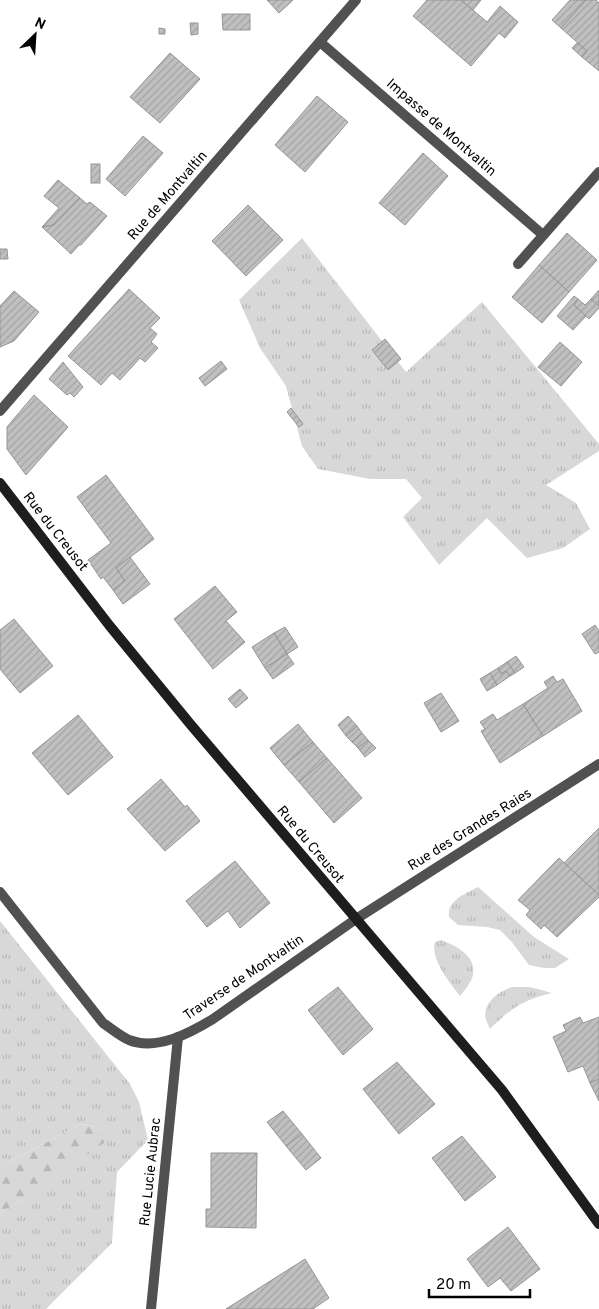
<svg xmlns="http://www.w3.org/2000/svg" width="599" height="1309" viewBox="0 0 599 1309" font-family="Overpass,sans-serif">
  <style>
    .grass { fill: url(#grass-tufts) }
    .forest { fill: url(#forest-firs) }
    .building { fill: url(#building-hatch); stroke: #959595 }
    .lines { fill: none; stroke-linecap: round; stroke-linejoin: round }
    .street { stroke: #515151; stroke-width: 10 }
    .secondary { stroke: #1e1e1e; stroke-width: 10 }
    .labels { text-anchor: middle; dominant-baseline: central; stroke-width: 4.5; stroke-linejoin: round; paint-order: stroke }
    .street-label { font-size: 14px; fill: #000; stroke: #fff }
  </style>
  <defs>
    <pattern id="grass-tufts" width="24" height="20" patternUnits="userSpaceOnUse" patternTransform="scale(1.25)"><rect width="24" height="20" fill="#d8d8d8"/><path d="M3 7l-1-3M5 7V3M7 7l1-3M15 17l-1-3M17 17v-4M19 17l1-3" fill="none" stroke="#b8b8b8"/></pattern>
    <pattern id="forest-firs" width="22" height="20" patternUnits="userSpaceOnUse" patternTransform="scale(1.25)"><rect width="22" height="20" fill="#d8d8d8"/><path d="M5 1l3.5 6h-7zM16 11l3.5 6h-7z" fill="#b8b8b8"/></pattern>
    <pattern id="building-hatch" width="6" height="6" patternUnits="userSpaceOnUse" patternTransform="scale(1.25)"><rect width="6" height="6" fill="#c0c0c0"/><path d="M-1 1l2-2M0 6l6-6M5 7l2-2" fill="none" stroke="#a3a3a3"/></pattern>
  </defs>
  <rect width="100%" height="100%" fill="#fff"/>
  <g class="grass">
    <path d="M302 238 406 372 482 302 599 444V451L546 485 576 503 590 529 563 548 527 558 487 518 439 565 403 517 422 498 406 479H370L318 469 302 446 286 386 260 348 239 300Z"/>
    <path d="M478 887 534 937 569 959 555 968H544L529 965 511 941 500 930 487 927 458 925 449 917C447 900 465 894 478 887Z"/>
    <path d="M0 921 130 1084 139 1102 148 1140 117 1172 112 1243 46 1309H0V1213L28 1196 103 1129 81 1124 0 1167Z"/>
    <path d="M441 940C455 945 477 956 473 975 471 983 465 990 460 996 450 983 430 959 435 942Z"/>
    <path d="M512 987H530L552 993C523 1000 511 1008 490 1029 488 1024 485 1018 485 1014 487 999 500 991 512 987Z"/>
  </g>
  <path class="forest" d="M81 1124 103 1129 104 1143 28 1196 0 1213V1167Z"/>
  <g class="building">
    <path d="M267 0H293L279 13Z"/>
    <path d="M427 0H461L487 22 500 6 518 22 505 38 499 33 471 66 413 16Z"/>
    <path d="M461 0H481L473 10Z"/>
    <path d="M570 0H586L561 28 552 20Z"/>
    <path d="M586 0H596L599 3V71L582 57 587 51 561 28Z"/>
    <path d="M222 14H250V30H223Z"/>
    <path d="M190 23H198V34L191 35Z"/>
    <path d="M159 28 165 29V34H159Z"/>
    <path d="M577 43 587 51 582 57 572 48Z"/>
    <path d="M170 53 200 79 160 123 130 97Z"/>
    <path d="M317 96 348 122 305 172 275 145Z"/>
    <path d="M143 136 163 153 125 196 106 179Z"/>
    <path d="M423 153 448 176 405 225 379 203Z"/>
    <rect x="91" y="164" width="9" height="19"/>
    <path d="M58 180 80 198 54 225 42 227 59 208 44 196Z"/>
    <path d="M80 198 87 204 90 202 107 216 81 245H79L71 254 42 227 54 225Z"/>
    <path d="M248 205 283 240 246 276 212 241Z"/>
    <path d="M567 233 597 260 569 292 539 265Z"/>
    <path d="M0 249H7L8 259H0Z"/>
    <path d="M539 265 569 292 542 323 512 297Z"/>
    <path d="M129 289 160 318 150 328 157 334 151 342 158 348 145 362 140 358 120 380 112 373 101 385 68 356Z"/>
    <path d="M599 290V306L591 299Z"/>
    <path d="M14 291 39 312 14 341 0 347V306Z"/>
    <path d="M574 296 578 299 574 305 586 316 573 330 557 316Z"/>
    <path d="M578 299 585 305 591 299 599 306V308L589 319 574 305Z"/>
    <path d="M385 339 401 359 388 370 372 350Z"/>
    <path d="M560 342 582 362 561 386 538 367Z"/>
    <path d="M221 361 227 369 205 386 199 378Z"/>
    <path d="M63 362 83 387 74 397 70 393 67 395 49 379Z"/>
    <path d="M34 395 68 427 26 475 7 449V427Z"/>
    <path d="M291 408 303 424 299 427 287 412Z"/>
    <path d="M106 475 154 539 116 568 125 581 113 590 103 577 101 579 88 560 111 543 77 497Z"/>
    <path d="M130 557 150 584 123 604 113 590 125 581 116 568Z"/>
    <path d="M215 586 237 612 226 621 245 642 213 669 174 619Z"/>
    <path d="M14 619 53 666 20 693 0 669V630Z"/>
    <path d="M595 625 599 631V652L595 654 582 634Z"/>
    <path d="M285 627 298 647 287 654 274 633Z"/>
    <path d="M274 633 287 654 265 668 252 647Z"/>
    <path d="M287 654 294 664 273 679 265 668Z"/>
    <path d="M516 656 524 667 515 673 507 662Z"/>
    <path d="M507 662 515 673 510 676 506 671 501 674 498 668Z"/>
    <path d="M498 668 501 674 506 671 510 676 497 685 490 673Z"/>
    <path d="M490 673 497 685 487 691 480 679Z"/>
    <path d="M553 676 557 682 563 679 582 711 543 736 523 704 548 688 544 682Z"/>
    <path d="M240 689 248 698 236 708 228 699Z"/>
    <path d="M441 693 459 721 441 732 424 703Z"/>
    <path d="M523 704 543 736 500 763 481 731 485 729 480 722 493 714 497 720Z"/>
    <path d="M78 715 113 757 68 795 32 753Z"/>
    <path d="M348 716 357 726 346 736 338 725Z"/>
    <path d="M298 724 313 742 284 765 270 748Z"/>
    <path d="M357 726 362 733 352 742 346 736Z"/>
    <path d="M362 733 368 740 358 748 352 742Z"/>
    <path d="M368 740 376 748 365 757 358 748Z"/>
    <path d="M313 742 327 758 299 782 284 765Z"/>
    <path d="M327 758 362 798 334 823 299 782Z"/>
    <path d="M161 779 185 807 187 805 200 821 165 851 127 809Z"/>
    <path d="M599 828V895L564 863Z"/>
    <path d="M559 858 599 895V897L557 937 544 925 541 929 526 915 530 910 518 900Z"/>
    <path d="M235 861 270 903 240 928 228 911 207 927 186 901Z"/>
    <path d="M338 987 373 1029 343 1055 308 1010Z"/>
    <path d="M580 1017 583 1023 599 1017V1079L590 1083 583 1066 568 1072 553 1037 566 1031 563 1025Z"/>
    <path d="M397 1062 435 1104 399 1134 363 1089Z"/>
    <path d="M599 1079V1101L590 1083Z"/>
    <path d="M283 1111 302 1134 286 1146 267 1122Z"/>
    <path d="M302 1134 321 1158 306 1170 286 1146Z"/>
    <path d="M462 1136 496 1177 465 1201 432 1158Z"/>
    <path d="M211 1153H257L256 1228 206 1227V1209H211Z"/>
    <path d="M508 1227 540 1269 511 1291 500 1278 488 1287 467 1259Z"/>
    <path d="M305 1259 329 1298 313 1309H226Z"/>
  </g>
  <g class="lines">
    <g class="street">
      <path d="M320 42 543 235"/>
      <path d="M518 264 599 172"/>
      <path d="M0 411 356 0"/>
      <path d="M0 892 103 1023C112 1029 120 1036 129 1040 157 1051 190 1033 213 1019L356 919 599 764"/>
      <path d="M151 1309 178 1037"/>
    </g>
    <path class="secondary" d="M0 483 109 625 191 725 502 1090 599 1224"/>
  </g>
  <g class="labels">
    <g class="street-label">
      <text transform="translate(441 128) rotate(41)">Impasse de Montvaltin</text>
      <text transform="translate(168 196) rotate(-49)">Rue de Montvaltin</text>
      <text transform="translate(55 532) rotate(52)">Rue du Creusot</text>
      <text transform="translate(470 830) rotate(-32)">Rue des Grandes Raies</text>
      <text transform="translate(310 845) rotate(50)">Rue du Creusot</text>
      <text transform="translate(244 978) rotate(-34)">Traverse de Montvaltin</text>
      <text transform="translate(151 1172) rotate(-84)">Rue Lucie Aubrac</text>
    </g>
  </g>
  <g transform="translate(35 35) rotate(25)" stroke="#ffffff" stroke-width="4" paint-order="stroke">
  <path d="M0-4L9 19L0 12L-9 19Z" fill="#000000"/>
  <text y="-8" font-size="14" font-weight="bold" text-anchor="middle" fill="#000000">N</text>
  </g>
  <path d="M429 1289v8h101v-8" fill="none" stroke="#000000" stroke-width="2.5"/>
  <text x="436" y="1289" font-size="15" fill="#000000" stroke="#ffffff" stroke-width="4" paint-order="stroke">20 m</text>
</svg>
